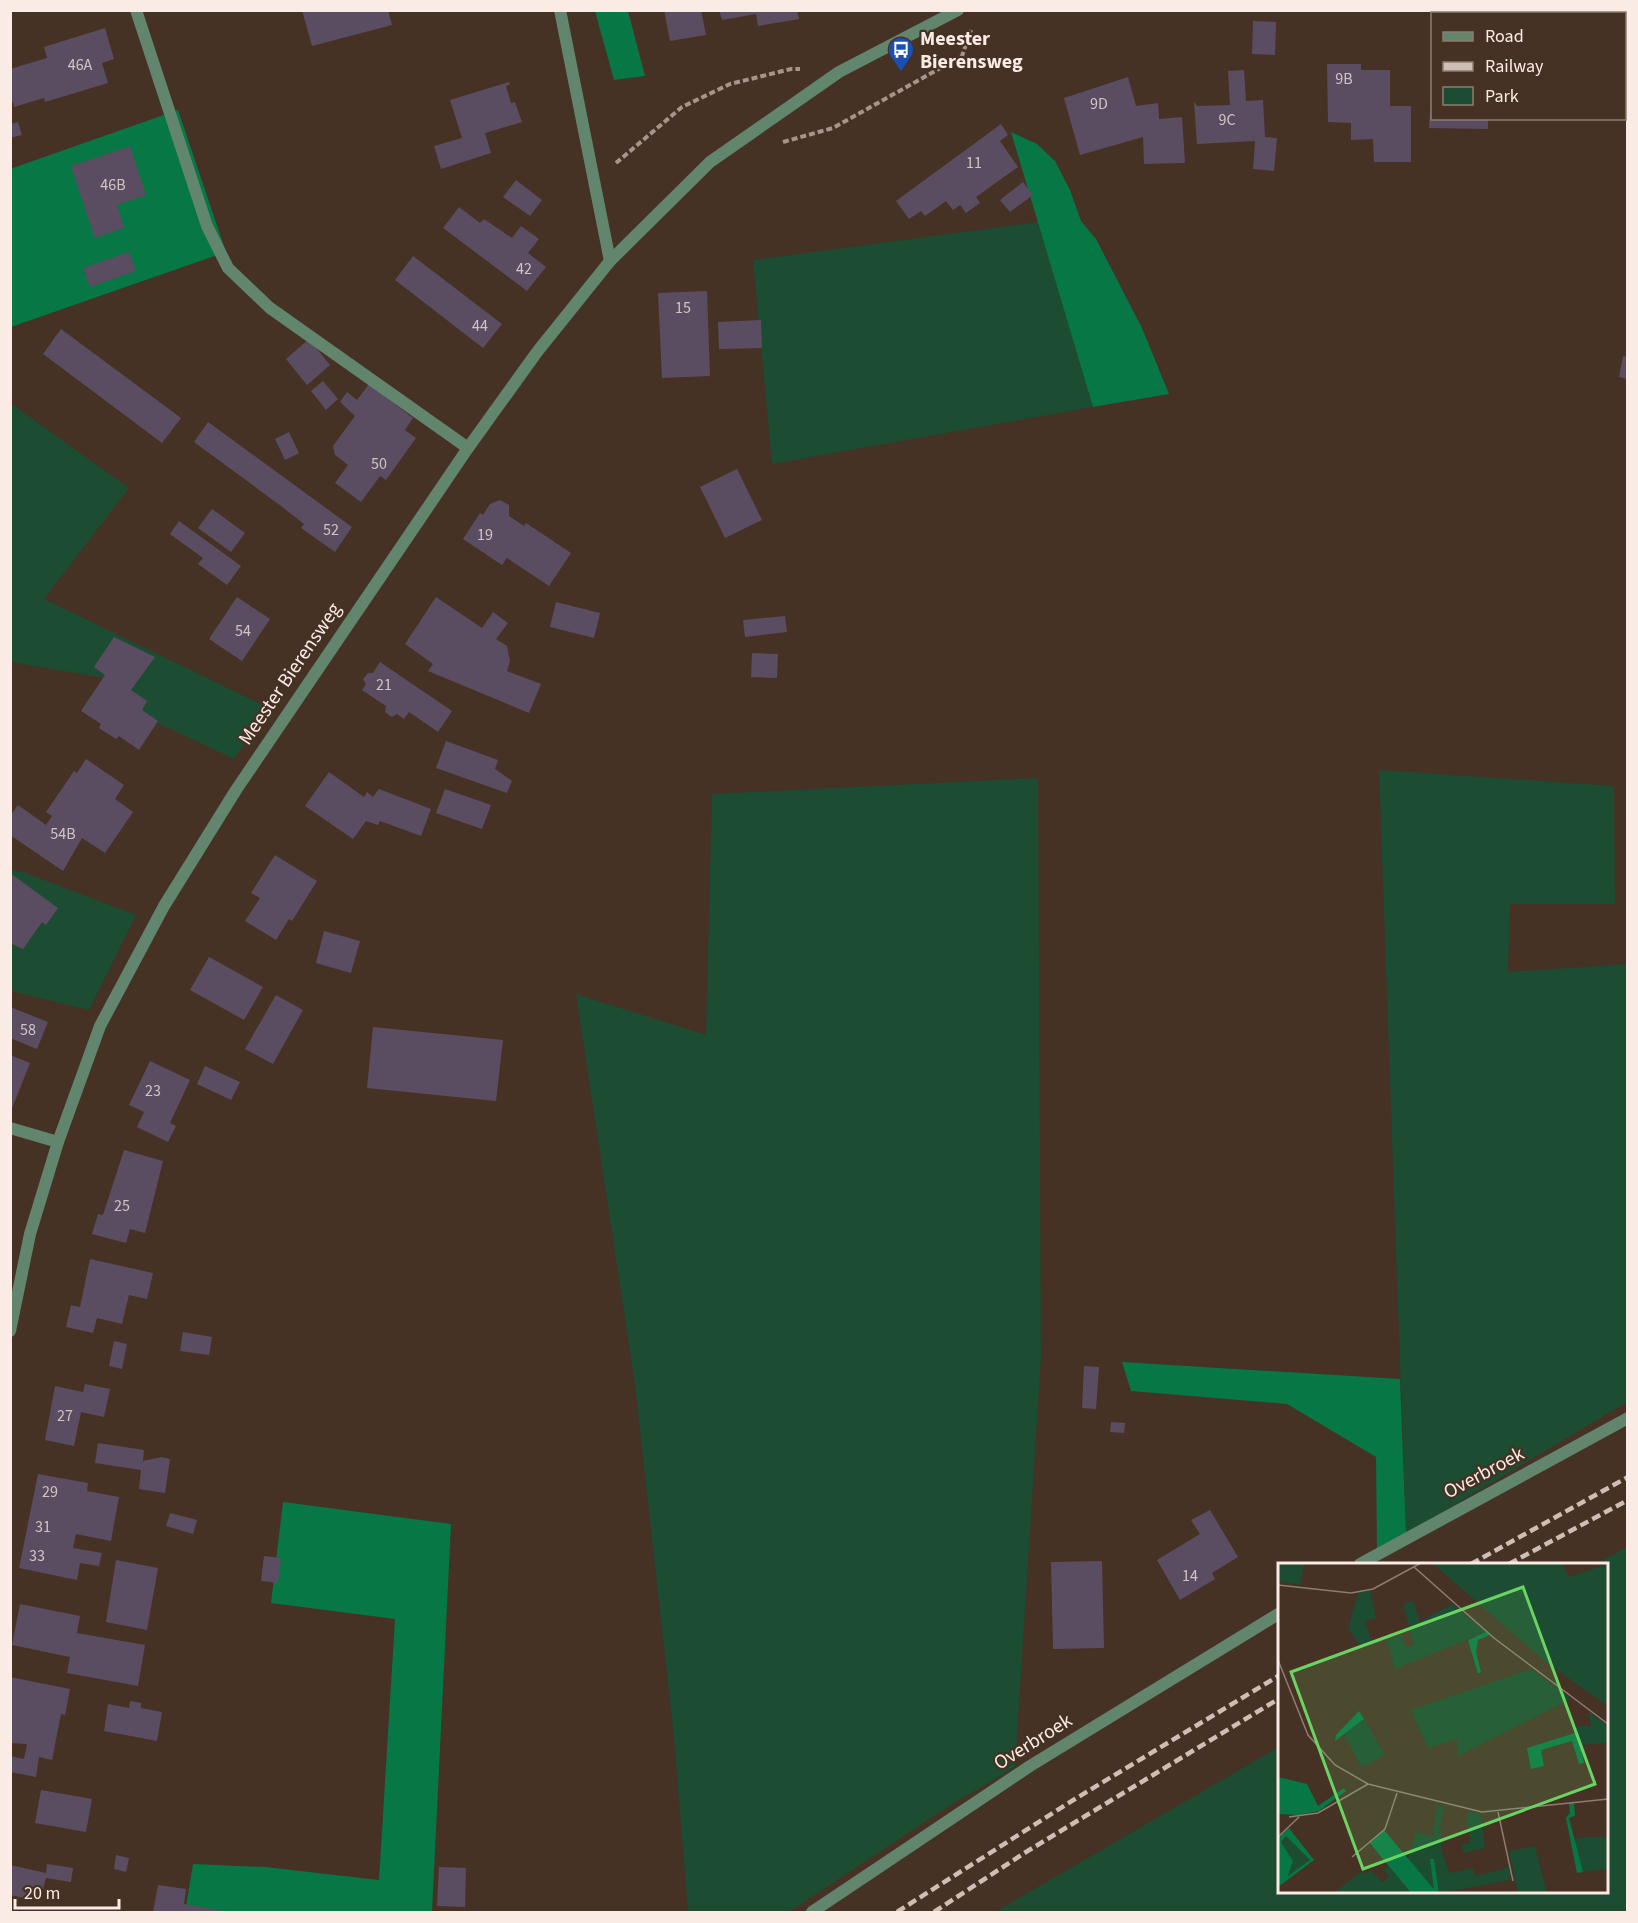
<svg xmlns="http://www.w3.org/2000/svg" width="1638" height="1923" viewBox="0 0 1638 1923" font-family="'Source Sans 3',sans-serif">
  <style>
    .green { fill: #1c4c31 }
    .forest { fill: #067745 }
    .building { fill: #5b4d61 }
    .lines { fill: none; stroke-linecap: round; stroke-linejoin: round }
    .path { stroke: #a6958c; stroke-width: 4; stroke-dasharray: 6 3; stroke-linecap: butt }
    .lane { stroke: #62856d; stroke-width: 12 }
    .street { stroke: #62856d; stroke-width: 12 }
    .rail { stroke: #cebeb6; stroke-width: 4.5; stroke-dasharray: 9 4.5; stroke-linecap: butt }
    .labels { text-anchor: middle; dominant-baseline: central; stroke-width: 4.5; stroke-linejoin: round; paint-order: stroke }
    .number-label { font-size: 16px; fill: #d2c4c4 }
    .poi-label { font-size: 20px; font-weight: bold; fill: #faece5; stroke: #463125; text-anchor: start }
    .street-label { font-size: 20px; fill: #faece5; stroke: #463125 }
    .inset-road { fill: none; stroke: #8e7c72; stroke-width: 1.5 }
    .view { fill: #69d464; fill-opacity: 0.15; stroke: #69d464; stroke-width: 3 }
    .inset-edge { fill: none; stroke: #faece5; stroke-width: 3 }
  </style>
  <rect width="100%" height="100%" fill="#463125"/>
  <g class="green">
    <path d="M1038 222 1093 407 772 464 753 260Z"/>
    <path d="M10 403 129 488 44 599 269 708 234 759 107 699 111 679 11 662Z"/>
    <path d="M1379 770 1614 786 1615 904H1510L1508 972 1628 964 1627 1402 1406 1534Z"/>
    <path d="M1038 778 1041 1357 1015 1767 944 1809 789 1912H688L674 1738 635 1385 576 994 706 1035 712 794Z"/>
    <path d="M10 870 23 872 136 915 89 1010 11 991Z"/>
    <path d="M1627 1547V1912H995L1279 1747 1280 1892H1606V1564H1596Z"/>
  </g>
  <g class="forest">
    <path d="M595 11H628L645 76 614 80Z"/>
    <path d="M178 110 226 252 11 327 10 169Z"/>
    <path d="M1011 132 1037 144 1055 161 1070 190 1081 221 1096 239 1142 328 1169 394 1093 407Z"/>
    <path d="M1122 1362 1400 1379 1406 1534 1377 1551 1376 1457 1287 1404 1131 1391Z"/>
    <path d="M283 1502 451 1524 432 1912H228L186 1906 193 1864 265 1867 379 1880 395 1619 271 1603Z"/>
  </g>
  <g class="building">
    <path d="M302 10H388L392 25 312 46Z"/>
    <path d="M664 10H701L706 35 670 41Z"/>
    <path d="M719 10H797L799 19 758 26 756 14 722 20Z"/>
    <path d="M1253 21 1276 22 1275 55 1252 54Z"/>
    <path d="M105 28 114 59 102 63 108 83 45 102 44 98 14 107 13 102 10 103V69L47 58 44 47Z"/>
    <path d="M1327 64H1361V70H1390V106H1411V162H1374L1373 139 1351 140V123L1328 122Z"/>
    <path d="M1244 70 1246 101 1263 100 1265 137 1277 138 1274 171 1253 169 1255 141 1197 144 1194 102 1197 106 1230 105 1228 71Z"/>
    <path d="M1128 77 1136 106 1158 103 1159 119 1182 117 1185 163 1144 164 1143 137 1080 155 1064 98Z"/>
    <path d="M509 82 510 84 506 86 511 103 515 102 522 122 485 133 491 153 441 169 434 146 462 138 450 100Z"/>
    <path d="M1431 97 1432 118H1488V129L1429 128Z"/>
    <path d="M18 122 22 135 10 138V124Z"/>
    <path d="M1001 124 1008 135 1000 141 1018 167 976 197 980 203 966 213 960 205 953 210 946 201 925 216 921 211 909 219 896 201Z"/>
    <path d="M130 146 146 195 117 205 124 228 95 238 71 166Z"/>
    <path d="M516 180 542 200 530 216 503 197Z"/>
    <path d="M1023 182 1033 195 1010 212 1000 200Z"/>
    <path d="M459 207 480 223 484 219 512 238 521 226 539 239 528 253 546 267 527 291 443 228Z"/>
    <path d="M129 252 136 271 90 287 83 268Z"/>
    <path d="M413 256 502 324 483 348 395 280Z"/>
    <path d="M707 291 710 376 662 378 658 293Z"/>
    <path d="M761 320 762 348 719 349 718 322Z"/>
    <path d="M61 329 181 418 162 443 43 354Z"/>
    <path d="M309 339 330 365 307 385 286 359Z"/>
    <path d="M1623 356 1628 357V379L1619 377Z"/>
    <path d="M323 381 338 399 326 410 311 391Z"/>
    <path d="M369 384 413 418 405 430 416 438 386 480 380 476 361 502 335 483 348 465 335 455 333 446 355 416 340 402 347 392 357 400Z"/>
    <path d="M208 422 352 527 335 552 301 528 304 524 281 506 194 442Z"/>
    <path d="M289 432 299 453 285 460 275 439Z"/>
    <path d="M737 469 762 520 725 538 700 487Z"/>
    <path d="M500 500 509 505V516L524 526 526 523 571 553 549 586 507 558 502 565 463 539 480 513 483 515 490 504Z"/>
    <path d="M212 509 245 533 231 552 198 528Z"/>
    <path d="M179 521 241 566 227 585 198 564 203 558 170 534Z"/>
    <path d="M237 597 270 619 242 661 209 639Z"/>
    <path d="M436 597 482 628 493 612 508 623 496 639 507 646 510 661 507 671 541 684 529 713 428 671 433 664 405 644Z"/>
    <path d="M556 602 600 613 594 638 550 627Z"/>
    <path d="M785 616 787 632 745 637 743 620Z"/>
    <path d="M114 637 155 657 131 690 147 701 142 710 158 721 139 750 119 736 116 739 99 728 101 724 81 711 105 675 94 667Z"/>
    <path d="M752 653 778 654 777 678 751 677Z"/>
    <path d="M380 662 452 711 438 732 409 712 404 719 397 714 392 717 385 712 386 706 362 690 366 684 363 679 368 673H373Z"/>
    <path d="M446 741 498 760 495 769 512 781 507 793 436 768Z"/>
    <path d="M86 759 124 785 115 799 133 812 105 853 82 838 63 871 10 835V816L18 805 46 825 52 816 46 812 74 771 77 773Z"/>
    <path d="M329 772 364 797 367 792 373 797 379 789 431 809 421 836 380 821 378 825 366 821 353 839 305 806Z"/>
    <path d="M445 789 491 805 482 829 436 813Z"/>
    <path d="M275 855 317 881 292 921 289 919 276 940 245 921 260 898 251 893Z"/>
    <path d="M10 873 58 908 46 925 42 922 23 949 10 943Z"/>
    <path d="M324 931 360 941 351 973 316 963Z"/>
    <path d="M209 957 263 987 244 1020 190 990Z"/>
    <path d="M276 995 303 1010 273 1064 245 1049Z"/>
    <path d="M10 1007 48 1022 37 1049 10 1038Z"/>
    <path d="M373 1027 503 1040 496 1101 367 1088Z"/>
    <path d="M10 1055 30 1063 11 1111H10Z"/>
    <path d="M150 1061 190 1080 170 1123 176 1126 168 1142 137 1127 144 1112 129 1105Z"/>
    <path d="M205 1066 240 1082 231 1100 197 1084Z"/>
    <path d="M124 1150 163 1161 145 1233 130 1229 126 1243 92 1234 98 1214 103 1215Z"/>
    <path d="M90 1259 153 1273 147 1299 129 1295 122 1324 97 1318 93 1333 66 1327 71 1305 80 1307Z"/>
    <path d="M183 1332 212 1337 209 1355 180 1351Z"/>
    <path d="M114 1341 127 1344 122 1369 109 1366Z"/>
    <path d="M1084 1366 1099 1367 1096 1409 1082 1408Z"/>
    <path d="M85 1384 110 1389 104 1417 81 1412 74 1446 45 1440 55 1386 83 1392Z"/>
    <path d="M1111 1422 1125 1423 1124 1433 1110 1432Z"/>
    <path d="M98 1443 144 1450 143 1461 161 1457 170 1459 165 1493 139 1489 141 1470 95 1463Z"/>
    <path d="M38 1474 88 1483 87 1491 119 1497 111 1541 76 1534 73 1548 102 1553 99 1566 80 1563 77 1580 19 1568Z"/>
    <path d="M1210 1510 1238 1557 1212 1573 1215 1579 1180 1600 1157 1560 1200 1534 1191 1520Z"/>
    <path d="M170 1513 197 1520 193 1534 166 1526Z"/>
    <path d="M264 1556 281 1558 278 1583 261 1581Z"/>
    <path d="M116 1560 158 1568 147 1630 106 1622Z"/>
    <path d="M1102 1561 1104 1648 1053 1649 1051 1562Z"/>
    <path d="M20 1604 80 1616 77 1633 145 1645 138 1686 67 1673 70 1657 12 1645Z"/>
    <path d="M10 1677 70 1689 65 1715 61 1714 52 1760 39 1757 36 1777 10 1772V1756L24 1759 27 1744 10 1743Z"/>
    <path d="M130 1701 141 1703V1708L162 1712 157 1741 104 1731 108 1704 129 1708Z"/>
    <path d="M41 1790 92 1799 86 1832 35 1823Z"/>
    <path d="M116 1855 129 1858 126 1872 114 1869Z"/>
    <path d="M47 1864 73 1868 71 1882 46 1878 40 1901 10 1895V1865L46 1873Z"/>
    <path d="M439 1867 466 1868 465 1907 437 1906Z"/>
    <path d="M158 1885 186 1889 184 1904 229 1912H153Z"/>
  </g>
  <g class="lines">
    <g class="path">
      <path d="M783 142 833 128 962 56 971 30"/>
      <path d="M616 163 682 107 730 84 791 69H800"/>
    </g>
    <path class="lane" d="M136 10 207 226 228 268 270 308 468 448"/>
    <g class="street">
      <path d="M560 10 610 261"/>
      <path d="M10 1128 58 1142"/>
      <path d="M10 1331 30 1234 58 1142 100 1026 164 906 236 790 468 448 537 352 610 261 710 162 839 72 958 10"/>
      <path d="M1360 1564 1628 1418"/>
      <path d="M812 1912 1030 1766 1280 1613"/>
    </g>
    <g class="rail">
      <path d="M1471 1564 1628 1477"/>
      <path d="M1509 1564 1628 1500"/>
      <path d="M897 1912 1075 1799 1280 1675"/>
      <path d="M934 1912 1026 1852 1280 1698"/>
    </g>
  </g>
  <defs>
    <symbol id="bus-pin" viewBox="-11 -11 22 30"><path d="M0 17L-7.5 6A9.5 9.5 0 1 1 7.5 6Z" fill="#1a4fb4" stroke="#463125"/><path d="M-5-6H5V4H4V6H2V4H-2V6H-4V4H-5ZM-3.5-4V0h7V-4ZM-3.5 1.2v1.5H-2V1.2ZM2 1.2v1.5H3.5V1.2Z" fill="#fff"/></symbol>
  </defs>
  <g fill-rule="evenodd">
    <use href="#bus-pin" x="886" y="35" width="30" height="40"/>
  </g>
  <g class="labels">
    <g class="number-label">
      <text x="80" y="65">46A</text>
      <text x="1344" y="79">9B</text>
      <text x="1099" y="104">9D</text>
      <text x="1227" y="120">9C</text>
      <text x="974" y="163">11</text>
      <text x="113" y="185">46B</text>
      <text x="524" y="269">42</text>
      <text x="683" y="308">15</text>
      <text x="480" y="326">44</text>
      <text x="379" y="464">50</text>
      <text x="331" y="530">52</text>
      <text x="485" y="535">19</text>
      <text x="243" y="631">54</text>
      <text x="384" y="685">21</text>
      <text x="63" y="834">54B</text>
      <text x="28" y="1030">58</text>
      <text x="153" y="1091">23</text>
      <text x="122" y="1206">25</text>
      <text x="65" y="1416">27</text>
      <text x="50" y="1492">29</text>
      <text x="43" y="1527">31</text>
      <text x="37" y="1556">33</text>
      <text x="1190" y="1576">14</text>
    </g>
    <g class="poi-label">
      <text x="920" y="39">Meester<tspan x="920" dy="23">Bierensweg</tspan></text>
    </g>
    <g class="street-label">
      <text transform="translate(290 674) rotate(-56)">Meester Bierensweg</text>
      <text transform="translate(1484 1473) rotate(-28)">Overbroek</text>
      <text transform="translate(1033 1742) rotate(-32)">Overbroek</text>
    </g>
  </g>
  <g transform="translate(1278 1563)">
    <rect width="330" height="330" fill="#463125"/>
    <path d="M0 0H26L22 22 0 18ZM154 0H285L290 14 330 1V143L270 101ZM92 26 98 55 87 58 94 80 82 82 70 66 80 30ZM135 38 142 59 174 41 208 69 117 106 109 77 123 72 128 84 136 82 125 41ZM253 106 293 136 180 193 179 176 150 185 133 147ZM311 149 330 163V180L303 182 297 163H313ZM86 156 107 192 83 204 66 171ZM159 242 166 244 162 263 164 288 171 310 195 305 197 313 226 306 230 301 233 317 161 330 156 296 157 326 130 297 138 269 155 274ZM189 249 203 251 207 285 185 290 184 281 192 280ZM8 273 32 297 10 314 15 298 3 279ZM308 274H330V306L305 309 296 276ZM257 283 269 330H240L231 288ZM110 303 133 330H56L84 308 87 311 93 307 104 319 111 314 105 307Z" fill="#1c4c31"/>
    <path d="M208 69 212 72 200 77 198 89 203 109 200 111 190 77ZM81 148 86 156 57 178 58 172ZM300 169 306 200 301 201 294 178 263 187 266 203 253 206 249 185ZM0 214 29 221 40 243 66 225 68 228 41 248 21 252 0 251ZM291 240H296L297 253 291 255 305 309 299 310 288 255 292 250ZM11 265 36 297 0 324V275ZM8 273 32 297 10 313 15 298 3 279ZM106 267 156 326 152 296H156L161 330H133L91 279Z" fill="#067745" fill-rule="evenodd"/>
    <path class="inset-road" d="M136 4 216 75 330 161M0 22 73 30 95 26 143 0M0 97 30 172 57 202 90 221 204 249 330 236M220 249 235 318M11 254 40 250 90 221M0 274 21 254M74 294 107 266 119 230"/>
    <path class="view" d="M245 24 317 221 85 306 13 109Z"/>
    <rect width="330" height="330" class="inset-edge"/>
  </g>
  <rect width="1638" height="1923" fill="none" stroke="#faece5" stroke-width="24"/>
  <rect x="1431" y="12" width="195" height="108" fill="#463125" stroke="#8e7c72" stroke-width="1.5"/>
  <rect x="1443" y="32" width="30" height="9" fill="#62856d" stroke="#8e7c72" stroke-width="1.5"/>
  <text x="1485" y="42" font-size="18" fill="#faece5">Road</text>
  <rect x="1443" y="62" width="30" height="9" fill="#cebeb6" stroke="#8e7c72" stroke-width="1.5"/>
  <text x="1485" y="72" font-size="18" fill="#faece5">Railway</text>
  <rect x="1443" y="87" width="30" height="18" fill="#1c4c31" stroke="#8e7c72" stroke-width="1.5"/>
  <text x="1485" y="102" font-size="18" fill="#faece5">Park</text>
  <path d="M15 1899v9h104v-9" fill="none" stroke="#faece5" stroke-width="3"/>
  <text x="24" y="1899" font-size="18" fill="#faece5" stroke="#463125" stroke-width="4.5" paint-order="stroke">20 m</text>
</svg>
